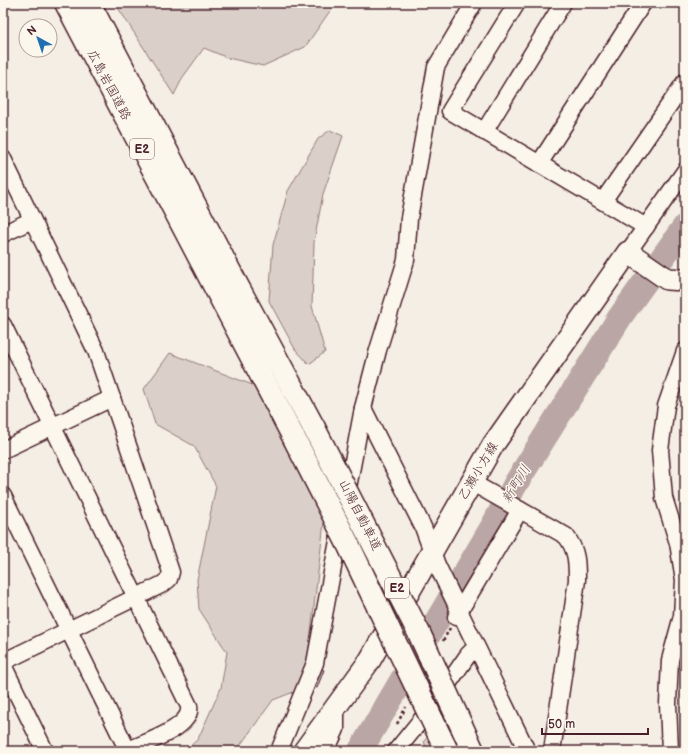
<svg xmlns="http://www.w3.org/2000/svg" width="688" height="754" viewBox="0 0 688 754" font-family="'Balsamiq Sans','Klee One',sans-serif">
  <style>
    .green { fill: #dbd0c9; stroke: #92787a }
    .lines { fill: none; stroke-linecap: round; stroke-linejoin: round }
    .river { stroke: #baa7a5; stroke-width: 25 }
    .building { fill: #cabbb6; stroke: #4a1f2b }
    .minor-casing { stroke: #4a1f2b; stroke-width: 19 }
    .major-casing { stroke: #4a1f2b; stroke-width: 24 }
    .highway-casing { stroke: #4a1f2b; stroke-width: 25 }
    .path { stroke: #4a1f2b; stroke-width: 2.5; stroke-dasharray: 3 3; stroke-linecap: butt }
    .minor { stroke: #fbf7ec; stroke-width: 16 }
    .major { stroke: #fbf7ec; stroke-width: 21 }
    .highway { stroke: #fbf7ec; stroke-width: 22 }
    .highway-bridge-casing { stroke: #4a1f2b; stroke-width: 25; stroke-linecap: butt }
    .highway-bridge { stroke: #fbf7ec; stroke-width: 22 }
    .labels { text-anchor: middle; dominant-baseline: central; stroke-width: 3; stroke-linejoin: round; paint-order: stroke }
    .shield { fill: #fbf7ec; stroke: #7f6065; stroke-width: 1 }
    .shield-label { font-size: 12px; font-weight: bold; fill: #4a1f2b }
    .street-label { font-size: 13px; fill: #4a1f2b; stroke: #fbf7ec }
    .water-label { font-size: 14px; font-style: italic; fill: #714f56; stroke: #fbf7ec }
  </style>
  <rect width="100%" height="100%" fill="#f4eee4"/>
  <filter id="ink" filterUnits="userSpaceOnUse"><feTurbulence type="fractalNoise" baseFrequency=".025" numOctaves="2"/><feDisplacementMap in="SourceGraphic" scale="8" xChannelSelector="R" yChannelSelector="G"/><feConvolveMatrix kernelMatrix="1 2 1 2 8 2 1 2 1" color-interpolation-filters="sRGB"/></filter>
  <g filter="url(#ink)">
    <g class="green">
      <path d="M115 3H353L334 5 305 47 263 66 228 58 204 48 183 77 174 95Z"/>
      <path d="M330 130 343 136 323 194 314 242 312 306 325 352 309 364 295 349 269 301 273 245 288 191 318 139Z"/>
      <path d="M170 353 255 386 325 514 308 656 296 691 273 700 236 751H185L198 739 221 688 227 652 199 609 197 580 216 486 194 446 155 424 144 389Z"/>
      <path d="M685 665V751H682V679Z"/>
      <path d="M428 737 434 751H427L424 741Z"/>
    </g>
    <g class="lines">
      <path class="river" d="M360 751 494 524 516 483 620 317 685 226"/>
    </g>
    <path class="building" d="M318 667 324 670 317 688 311 686Z"/>
    <g class="lines">
      <defs>
        <g id="minor">
          <path d="M517 3 450 111 646 227"/>
          <path d="M484 132 563 3"/>
          <path d="M3 159 96 351 171 572 169 579 163 584 3 662"/>
          <path d="M539 164 643 3"/>
          <path d="M603 201 685 82"/>
          <path d="M3 234 32 220"/>
          <path d="M628 252 685 171"/>
          <path d="M3 325 189 706C193 728 144 743 128 750"/>
          <path d="M363 408 423 527 437 565 527 751"/>
          <path d="M3 450 112 398"/>
          <path d="M471 482 566 536C577 550 577 563 577 580L552 751"/>
          <path d="M3 496 128 751"/>
          <path d="M456 617 520 510"/>
          <path d="M3 665 45 751"/>
          <path d="M279 751 315 663 363 408 378 350 406 260 409 218 436 67 474 3"/>
          <path d="M326 751 336 729V707"/>
          <path d="M396 751 434 704 468 655 476 647"/>
          <path d="M670 751 668 704 670 660 682 616 684 580 678 543 664 498 660 450 666 406 685 351"/>
        </g>
        <path id="major" d="M304 751 370 660 493 445 628 252 667 279 685 280"/>
        <g id="highway">
          <path d="M66 3 294 438"/>
          <path d="M89 3 237 285 314 428"/>
        </g>
      </defs>
      <use href="#minor" class="minor-casing"/>
      <use href="#major" class="major-casing"/>
      <use href="#highway" class="highway-casing"/>
      <g class="path">
        <path d="M443 641 450 628"/>
        <path d="M397 724 406 707"/>
      </g>
      <use href="#minor" class="minor"/>
      <use href="#major" class="major"/>
      <use href="#highway" class="highway"/>
      <defs>
        <g id="highway-bridge">
          <path d="M314 428 419 633 473 751"/>
          <path d="M294 438 349 546 447 751"/>
        </g>
      </defs>
      <use href="#highway-bridge" class="highway-bridge-casing"/>
      <use href="#highway-bridge" class="highway-bridge"/>
    </g>
  </g>
  <g class="labels">
    <g class="shield">
      <rect x="130" y="139" width="24" height="20" rx="3"/>
      <rect x="385" y="578" width="24" height="20" rx="3"/>
    </g>
    <g class="shield-label">
      <text x="142" y="149">E2</text>
      <text x="397" y="588">E2</text>
    </g>
    <g class="street-label">
      <text transform="translate(109 85) rotate(62)">広島岩国道路</text>
      <text transform="translate(478 471) rotate(-59)">乙瀬小方線</text>
      <text transform="translate(360 515) rotate(63)">山陽自動車道</text>
    </g>
    <g class="water-label">
      <text transform="translate(516 484) rotate(-59)">新町川</text>
    </g>
  </g>
  <rect width="688" height="754" fill="none" stroke="#fbf7ec" stroke-width="16"/>
  <rect x="8" y="8" width="672" height="738" fill="none" stroke="#4a1f2b" stroke-width="1.5" filter="url(#ink)"/>
  <g transform="translate(38 38) rotate(320)"><circle r="19" fill="#fbf7ec" stroke="#b4a19f"/>
  <path d="M0-3L7 15L0 10L-7 15Z" fill="#1f6fb2"/>
  <text y="-6" font-size="11" font-weight="bold" text-anchor="middle" fill="#4a1f2b">N</text>
  </g>
  <path d="M542 728v6h106v-6" fill="none" stroke="#4a1f2b" stroke-width="2"/>
  <text x="548" y="728" font-size="12" fill="#4a1f2b" stroke="#fbf7ec" stroke-width="3" paint-order="stroke">50 m</text>
</svg>
